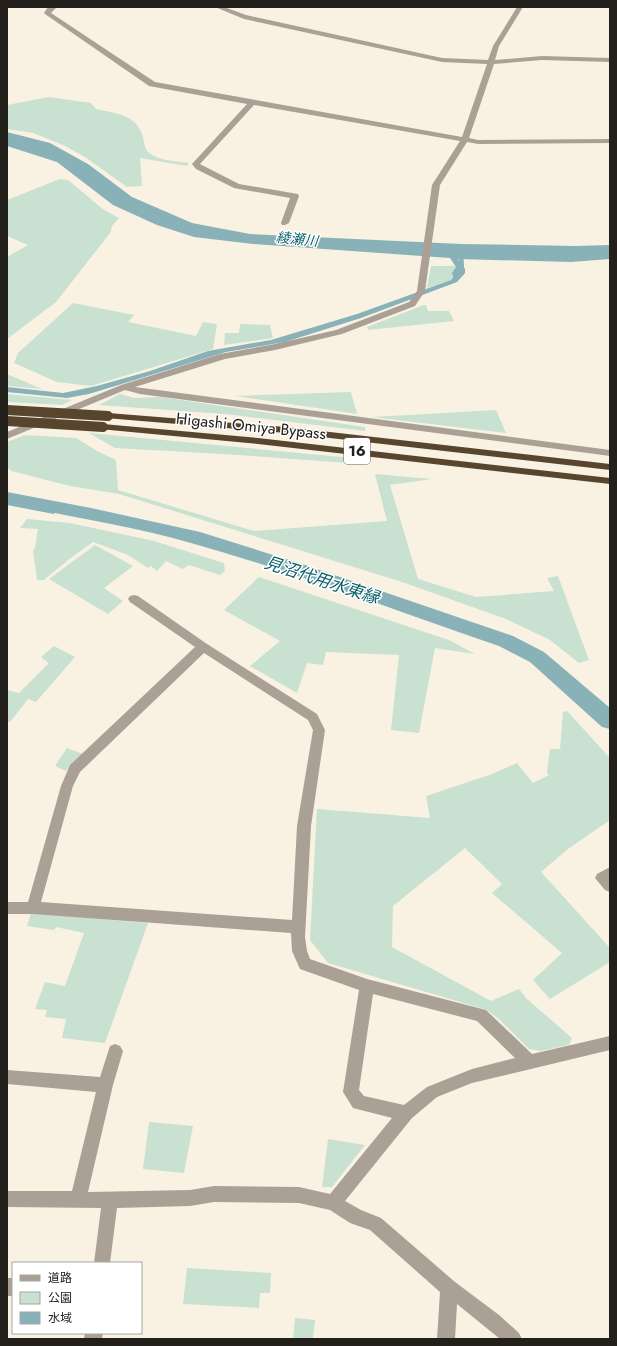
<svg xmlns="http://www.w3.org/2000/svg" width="617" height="1346" viewBox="0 0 617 1346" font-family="Jost,'Noto Sans JP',sans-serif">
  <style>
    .green { fill: #c9e1d1 }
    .water { fill: #88b1b8 }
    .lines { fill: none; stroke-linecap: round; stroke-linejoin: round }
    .stream { stroke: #88b1b8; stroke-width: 4.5 }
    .canal { fill: #88b1b8; fill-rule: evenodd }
    .minor { fill: #aaa095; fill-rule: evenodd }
    .highway { fill: #58452e; fill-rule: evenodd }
    .highway-bridge { stroke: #58452e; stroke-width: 10 }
    .labels { text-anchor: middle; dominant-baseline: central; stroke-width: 3; stroke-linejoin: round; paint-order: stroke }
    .far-water-label { font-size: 14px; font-style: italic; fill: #0c606d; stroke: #fff }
    .shield { fill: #fff; stroke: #65635f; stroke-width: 1 }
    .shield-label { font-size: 15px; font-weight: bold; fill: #23201b }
    .street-label { font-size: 16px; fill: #23201b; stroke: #fff }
    .water-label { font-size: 17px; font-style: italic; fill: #0c606d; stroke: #fff }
  </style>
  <rect width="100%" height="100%" fill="#f9f2e3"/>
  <g class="green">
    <path d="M49 97 91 103 96 109C113 113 135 114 142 134 144 139 144 148 148 152 159 161 175 161 189 163L187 166 140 158 142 186 127 187 85 157 63 145 33 133 7 129V105Z"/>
    <path d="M60 179 68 180 104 210 119 218 112 226 110 233 56 302 7 339V257L28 245 7 236V200Z"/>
    <path d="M431 266H456L451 280 427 288Z"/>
    <path d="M73 303 134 315 128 322 196 336 203 322 217 324 213 349 91 386 57 382 14 363 18 353Z"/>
    <path d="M424 305H426L428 311H449L454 321 368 330 367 327Z"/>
    <path d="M240 324 270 325 273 338 224 345 225 333H239Z"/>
    <path d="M7 374 42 389 7 386Z"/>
    <path d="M351 392 357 414 235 396Z"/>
    <path d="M7 394 72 400 62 405 7 402Z"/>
    <path d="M120 394 134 398 160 397 365 427V431L225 414 99 405Z"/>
    <path d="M496 410 506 433 372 417Z"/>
    <path d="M89 433 363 459 362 464 223 454 115 448Z"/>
    <path d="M25 435 76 438 99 452 116 460 118 490 254 531 387 521 375 474 432 479 390 485 418 579 476 597 554 591 547 578 558 576 589 660 579 663 550 640 506 619 402 582 119 494 70 486 11 471 7 467V442Z"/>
    <path d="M27 519 70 523 154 541 224 563 225 571 220 575 189 565 183 569 166 561 157 571 151 566 148 568 128 555 93 542 68 560 44 580H37L33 551 35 548 38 529 20 528Z"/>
    <path d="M95 545 133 566 104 588 123 601 108 614 49 579Z"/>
    <path d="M259 577 449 640 475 654 435 648 419 733 391 730 399 655 326 652 323 665 307 663 297 693 250 666 280 641 224 610Z"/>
    <path d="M54 646 75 657 36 702 28 699 10 722H7V690L19 693 49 663 41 657Z"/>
    <path d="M567 711 610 758V820L568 849 541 872 610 948V962L550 999 533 980 562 953 492 893 502 884 465 848 393 906 392 947 491 1001 519 989 527 999 572 1038 569 1045 540 1051 529 1049 500 1020 487 1010 328 963 310 940 317 809 430 818 426 796 492 774 517 763 533 783 549 775 547 772 550 749H560L563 712Z"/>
    <path d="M67 748 83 754 74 761 66 771 55 766Z"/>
    <path d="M31 913 148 923 105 1043 62 1038 66 1019 45 1017 47 1010 35 1009 45 982 65 986 84 933 56 927 54 930 27 926Z"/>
    <path d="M149 1122 193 1126 184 1173 143 1169Z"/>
    <path d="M328 1139 365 1145 332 1187H322Z"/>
    <path d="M187 1268 271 1273 270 1293H260L259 1308 183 1304Z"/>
    <path d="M295 1318 315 1320 313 1339H293Z"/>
  </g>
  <g class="water">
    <path d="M7 132 50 143 88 164 132 197 192 223 250 234 461 244 575 246 610 245V259L571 262 458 259 465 269V273L457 282 361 318 285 342 226 352 89 394 67 398 7 392V387L63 393 97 386 150 371 208 351 271 340 357 314 451 280 453 277 452 273 456 267 450 258 253 244 194 237 157 225 113 205 57 162 7 146Z"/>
    <path d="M7 495 30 500 57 503 54 514 7 505Z"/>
  </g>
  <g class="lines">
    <path class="stream" d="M461 251 462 273"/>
    <path class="canal" d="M7 492 91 508 200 532 305 565 513 636 544 652 610 708V729L602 727 530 662 499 646C397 611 295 572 191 543 131 526 68 516 7 504Z"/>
    <g class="minor">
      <path d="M48 7H57L51 13 155 82 462 137 487 64 442 62 244 19 215 7H224L246 15 442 58 488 60 493 46 517 7H523L499 46 495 60 542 56 610 58V62L542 60 494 64 469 138 478 140 610 139V143L478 144 467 142 440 185 425 291 415 306 342 334 275 350 225 359 135 387 610 450V456L140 394 125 390 7 439V432L121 385 220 354 275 344 336 330 409 302 417 291 432 185 460 141 254 105 200 164 239 184 298 194 299 196 289 223 285 225H282L281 223 290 198 234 188 196 169 192 164 247 104 149 86 45 14 44 13Z"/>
      <path d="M134 595 138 596 207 644 317 714 325 730 311 826 305 937 307 951 310 959 367 979 486 1010 532 1054 610 1036V1050L472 1083 437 1097 412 1118 345 1201 361 1210 381 1218 455 1282 499 1315 519 1333 522 1339H500L457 1304 455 1339H437L440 1292 370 1230 350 1223 330 1210 299 1203 214 1202 190 1206 117 1208 110 1263H94L101 1208 7 1207V1191H72L96 1092 7 1084V1070L100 1077 110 1046 115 1044 120 1046 123 1051 113 1085 88 1192 190 1190 214 1186 299 1187 330 1194 392 1118 353 1108 343 1092 359 990 300 969 292 951 291 933 33 914H7V902H28L61 786 70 765 195 647 130 602 128 599 130 596ZM204 653 308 720 313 730 297 826 292 920 41 902 73 786 80 772ZM373 994 477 1021 515 1058 472 1069 427 1087 404 1105 364 1096 359 1090Z"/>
      <path d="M610 867V892L605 890 595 878 597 874Z"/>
      <rect x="7" y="1278" width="6" height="18"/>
      <path d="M85 1333H103L102 1339H84Z"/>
    </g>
    <g class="highway">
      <path d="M108 413 286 427 610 464V470L286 433 105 418 103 416Z"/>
      <path d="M103 424 258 438 610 478V484L258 444 99 429 98 427 99 425Z"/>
    </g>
    <g class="highway-bridge">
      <path d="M7 410 108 416"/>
      <path d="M7 421 103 427"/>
    </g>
  </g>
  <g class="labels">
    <g class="far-water-label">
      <text transform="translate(297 239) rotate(6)">綾瀬川</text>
    </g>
    <rect class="shield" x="344" y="438" width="26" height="26" rx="3"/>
    <g class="shield-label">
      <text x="357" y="451">16</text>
    </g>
    <g class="street-label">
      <text transform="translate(251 426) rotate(6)">Higashi Omiya Bypass</text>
    </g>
    <g class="water-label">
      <text transform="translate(322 580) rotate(18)">見沼代用水東縁</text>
    </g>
  </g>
  <rect width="617" height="1346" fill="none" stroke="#23201b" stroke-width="16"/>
  <rect x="12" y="1262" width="130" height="72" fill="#ffffff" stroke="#a7a6a4"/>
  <rect x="20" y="1275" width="20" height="6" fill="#aaa095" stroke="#a7a6a4"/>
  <text x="48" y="1282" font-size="12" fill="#23201b">道路</text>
  <rect x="20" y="1292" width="20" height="12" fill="#c9e1d1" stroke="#a7a6a4"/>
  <text x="48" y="1302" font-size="12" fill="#23201b">公園</text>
  <rect x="20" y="1312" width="20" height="12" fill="#88b1b8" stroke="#a7a6a4"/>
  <text x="48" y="1322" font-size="12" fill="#23201b">水域</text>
</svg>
